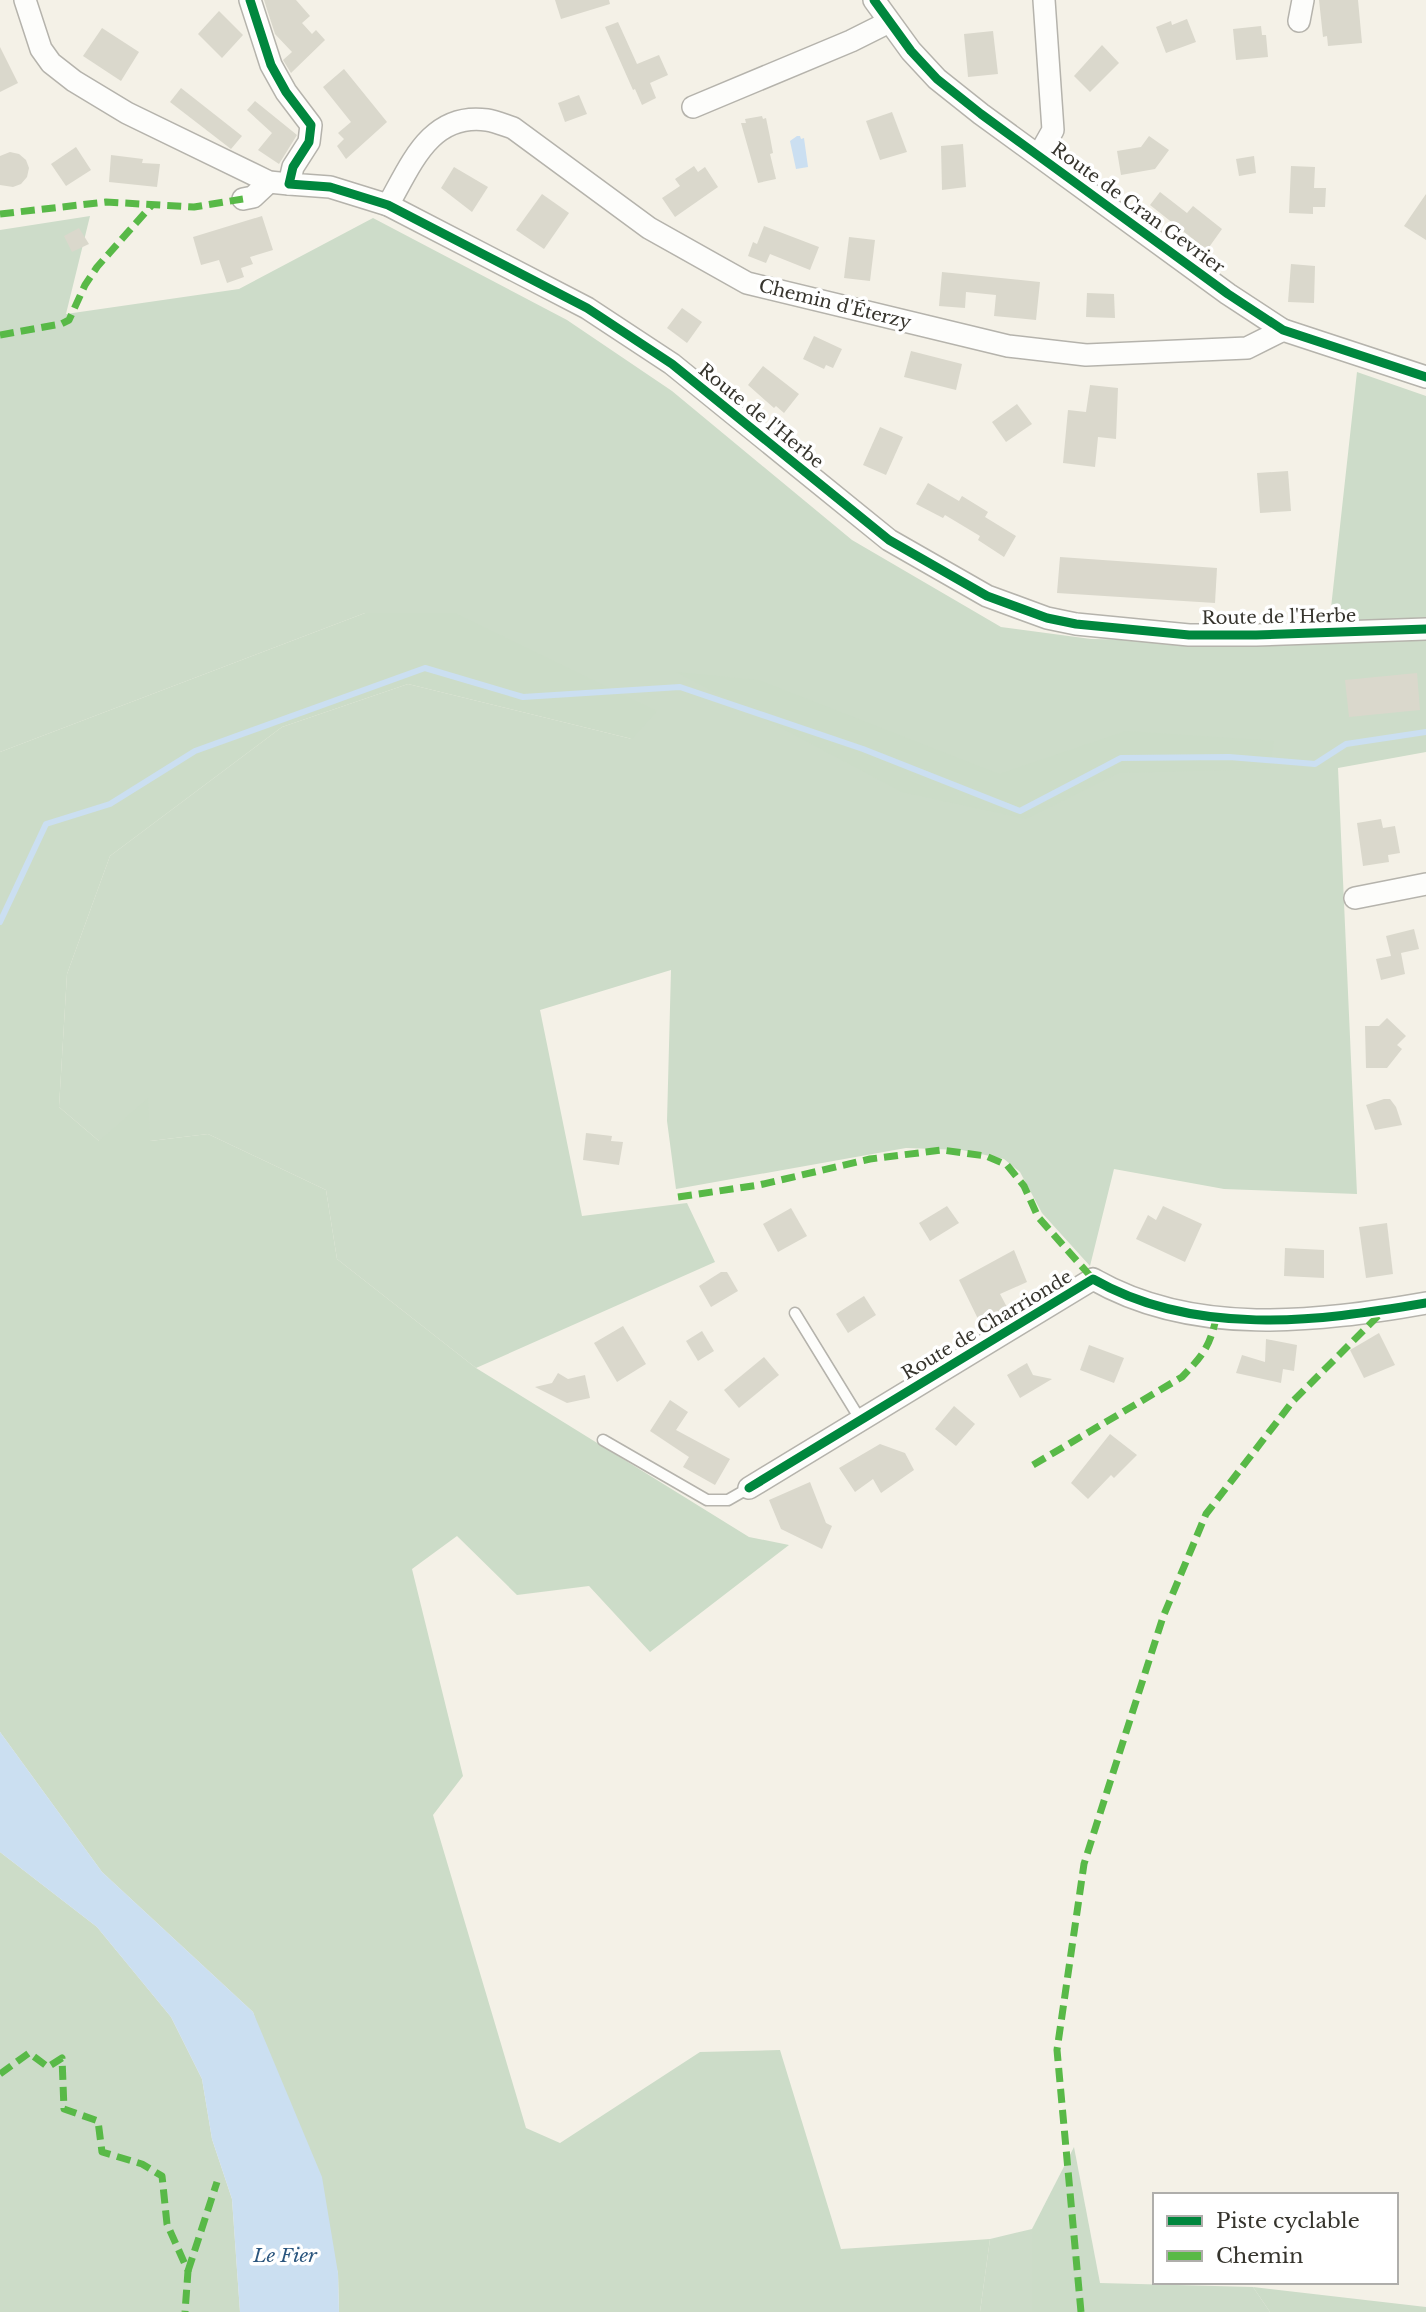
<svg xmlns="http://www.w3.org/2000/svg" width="1426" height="2312" viewBox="0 0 1426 2312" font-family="'Libre Baskerville',serif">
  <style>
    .green { fill: #cddcc9 }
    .forest { fill: #ccdcc8 }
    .water { fill: #cbdff1 }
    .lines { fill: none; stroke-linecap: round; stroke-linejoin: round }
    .stream { stroke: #cbdff1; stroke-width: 6 }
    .building { fill: #dad8cc }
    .lane-casing { stroke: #b5b3ac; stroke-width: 13 }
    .street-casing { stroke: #b5b3ac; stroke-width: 24 }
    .lane { stroke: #fdfdfb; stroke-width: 10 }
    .street { stroke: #fdfdfb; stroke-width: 21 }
    .quiet { stroke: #58b947; stroke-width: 7; stroke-dasharray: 14 7; stroke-linecap: butt }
    .cycleway-casing { stroke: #fff; stroke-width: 13 }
    .cycleway { stroke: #00873e; stroke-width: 9 }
    .labels { text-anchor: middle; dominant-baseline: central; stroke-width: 7; stroke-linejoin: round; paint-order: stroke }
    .street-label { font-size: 18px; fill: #36342d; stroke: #fff }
    .water-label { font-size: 19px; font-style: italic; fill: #2b567e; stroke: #fff }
  </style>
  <rect width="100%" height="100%" fill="#f4f1e7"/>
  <g class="green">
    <path d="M90 216 66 314 239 289 373 218 567 320 672 391 852 540 1001 627 1091 639 1327 644 1357 372 1426 396V752L1338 768 1357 1194 1224 1189 1114 1169 1090 1266 1042 1213 1020 1172 1004 1159 962 1150 906 1148 676 1189 667 1121 671 970 540 1010 582 1216 687 1203 715 1262 476 1368 337 1259 326 1190 208 1134 150 1141H99L59 1107 67 974 110 856 282 727 408 684 632 739 365 613 0 752V230Z"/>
    <path d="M1032 2229V2312H980L990 2239Z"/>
    <path d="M1100 2283 1253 2287 1270 2312H1100Z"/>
  </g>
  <g class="forest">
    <path d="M365 613H455L657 711 632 739 408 684 282 727 110 856 67 974 59 1107 99 1141 148 1098 150 1141 208 1134 326 1190 337 1259 476 1368 749 1537 789 1545 650 1652 589 1586 517 1595 457 1536 412 1569 463 1776 433 1815 526 2128 560 2143 700 2052 780 2050 841 2249 990 2239 980 2312H339L338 2273 253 2012 102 1872 0 1732V752Z"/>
    <path d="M676 672 759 680 999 774 1126 731 1274 741 1270 769 1119 773 1026 819 902 792Z"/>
    <path d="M0 1852 97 1927 171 2017 202 2079 212 2139 232 2199 240 2312H0Z"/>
    <path d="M1074 2147 1100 2283V2312H1032V2229Z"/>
    <path d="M1253 2287 1426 2307V2312H1270Z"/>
  </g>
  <g class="water">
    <path d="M797 136H800L801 139 804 138 808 167 796 169 790 141Z"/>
    <path d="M0 1732 102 1872 253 2012 322 2177 338 2273 339 2312H240L232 2199 212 2139 202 2079 171 2017 97 1927 0 1852Z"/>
  </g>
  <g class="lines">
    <path class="stream" d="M0 922 46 824 110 804 195 751 425 668 523 697 680 687 863 749 1020 811 1121 758 1229 757 1315 764 1346 744 1426 732"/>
  </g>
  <g class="building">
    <path d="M264 0H296L310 16 302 23 312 34 316 30 325 40 291 73 283 60 292 52 275 34Z"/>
    <path d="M555 0H609L610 4 561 19Z"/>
    <path d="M1319 0H1358L1362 43 1328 46 1327 36 1323 37Z"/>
    <path d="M219 11 243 35 222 58 198 34Z"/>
    <path d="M1187 19 1196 42 1166 53 1156 27 1171 21 1172 25Z"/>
    <path d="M618 22 637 64 659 55 668 75 650 83 656 98 642 105 635 89 633 90 605 27Z"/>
    <path d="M1261 26 1262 35H1266L1268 57 1236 60 1233 29Z"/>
    <path d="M102 28 139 52 121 81 83 56Z"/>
    <path d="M993 31 998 74 968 77 964 34Z"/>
    <path d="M1102 45 1119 63 1090 92 1074 76Z"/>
    <path d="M0 47 18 83 0 92Z"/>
    <path d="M344 69 387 122 346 159 337 146 344 139 338 133 351 122 323 87Z"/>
    <path d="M181 88 242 136 231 149 170 102Z"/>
    <path d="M579 95 587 114 565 122 558 103Z"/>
    <path d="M255 101 297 135 279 164 258 150 272 133 247 110Z"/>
    <path d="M892 112 907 152 880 160 866 121Z"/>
    <path d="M762 116 763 119 766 118 770 137 773 153 770 154 776 179 758 183 741 123H746L745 119Z"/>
    <path d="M1149 136 1169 150 1155 169 1121 175 1117 151 1141 147Z"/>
    <path d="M963 144 966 187 942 190 941 146Z"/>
    <path d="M76 147 91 170 66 186 51 164Z"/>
    <path d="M10 152 19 154 26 160 29 168 27 177 21 184 13 187 0 185V156Z"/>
    <path d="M111 155 143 159 142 163 160 164 157 187 109 182Z"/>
    <path d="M1254 156 1256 173 1239 176 1236 159Z"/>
    <path d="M694 166 698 172 705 167 718 187 675 217 662 198 680 186 675 179Z"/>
    <path d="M1291 166 1315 167 1314 188H1326L1325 207H1313V214L1289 213Z"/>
    <path d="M454 167 488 187 472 212 441 188Z"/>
    <path d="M1160 192 1187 213 1193 206 1222 229 1207 250 1150 205Z"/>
    <path d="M542 194 569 213 544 249 516 230Z"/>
    <path d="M1426 194V240L1404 226Z"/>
    <path d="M262 216 273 250 250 257 253 264 241 268 244 277 227 283 219 260 201 265 193 237Z"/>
    <path d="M764 226 819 247 810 270 770 254 766 263 748 256 753 242 757 244Z"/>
    <path d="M79 228 89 244 72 252 64 236Z"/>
    <path d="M849 237 875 240 870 281 844 278Z"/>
    <path d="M1291 264 1315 266 1314 303 1288 302Z"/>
    <path d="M942 272 1040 282 1036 320 994 316 996 295 966 292 965 308 939 306Z"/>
    <path d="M1087 293 1114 294 1115 318 1086 317Z"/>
    <path d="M682 308 702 322 687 343 667 328Z"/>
    <path d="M814 336 842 349 833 368 826 365 824 369 803 359Z"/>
    <path d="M911 351 962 364 956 390 904 377Z"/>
    <path d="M763 366 799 394 784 413 776 406 774 408 748 385Z"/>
    <path d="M1090 385 1118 388 1116 439 1098 437 1095 467 1063 463 1068 410 1086 412Z"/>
    <path d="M1017 404 1032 424 1006 442 992 422Z"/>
    <path d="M880 427 903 437 886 475 863 465Z"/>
    <path d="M1288 471 1291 511 1260 513 1257 473Z"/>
    <path d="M928 483 959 501 962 496 988 512 985 517 1016 536 1004 557 978 540 980 536 945 515 943 518 916 504Z"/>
    <path d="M1060 557 1217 568 1215 603 1057 593Z"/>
    <path d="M1417 673 1420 710 1349 717 1345 680Z"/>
    <path d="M1381 819 1383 828 1395 826 1400 853 1388 855 1389 862 1363 866 1357 823Z"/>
    <path d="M1414 929 1419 949 1401 953 1405 974 1381 980 1376 959 1391 956 1386 936Z"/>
    <path d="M1387 1018 1406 1036 1397 1045 1402 1049 1387 1068H1366L1365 1026H1379Z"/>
    <path d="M1384 1099H1390L1396 1107 1402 1125 1375 1130 1366 1105Z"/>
    <path d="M586 1133 612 1136 611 1141 623 1142 619 1165 583 1160Z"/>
    <path d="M947 1206 959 1223 930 1241 919 1223Z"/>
    <path d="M1163 1206 1202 1224 1185 1262 1136 1239 1148 1215 1156 1220Z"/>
    <path d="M791 1208 807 1236 778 1252 763 1224Z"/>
    <path d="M1387 1223 1393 1274 1366 1278 1359 1227Z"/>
    <path d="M1285 1248 1324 1250V1278L1284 1276Z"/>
    <path d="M1014 1250 1027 1282 1000 1294 1008 1309 979 1321 959 1280Z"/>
    <path d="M721 1272H727L738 1291 711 1307 699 1286Z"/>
    <path d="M864 1296 876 1315 848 1333 836 1314Z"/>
    <path d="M623 1326 646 1364 617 1382 594 1343Z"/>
    <path d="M702 1331 714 1351 698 1361 686 1341Z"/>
    <path d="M1379 1333 1395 1365 1364 1378 1350 1350Z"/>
    <path d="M1266 1339 1297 1345 1294 1371 1283 1369 1281 1383 1236 1373 1242 1355 1265 1362Z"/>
    <path d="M1089 1345 1124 1358 1114 1383 1080 1370Z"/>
    <path d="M764 1357 779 1375 739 1408 724 1390Z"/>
    <path d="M1027 1363 1033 1375 1052 1379 1020 1398 1007 1375Z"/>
    <path d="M558 1373 568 1379 585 1375 590 1398 567 1403 535 1387 552 1383Z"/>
    <path d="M670 1400 688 1412 676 1430 730 1459 715 1485 683 1467 689 1457 650 1431Z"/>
    <path d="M954 1406 975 1424 956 1446 935 1429Z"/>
    <path d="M1110 1434 1137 1455 1114 1478 1111 1475 1088 1499 1071 1483Z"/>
    <path d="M880 1444 905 1453 914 1470 881 1493 873 1479 855 1492 839 1468Z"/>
    <path d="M810 1482 826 1523 832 1526 822 1549 781 1529 769 1500Z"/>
  </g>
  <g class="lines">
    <defs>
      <g id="lane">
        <path d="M795 1313 860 1419"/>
        <path d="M603 1440 707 1500H728L749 1488"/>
      </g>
      <g id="street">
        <path d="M25 0 41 49 51 63 74 81 127 113 269 182 289 184"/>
        <path d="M250 0 271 65 286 92 311 125 309 142 293 167 289 184 330 187 388 205 587 308 672 364 889 540 987 596 1047 618 1076 624 1189 635H1256L1426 629"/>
        <path d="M874 0 911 51 937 79 981 114 1228 294 1283 330 1426 377"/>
        <path d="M1299 21 1303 0"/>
        <path d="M693 107 851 41 889 22"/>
        <path d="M1039 155 1053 130 1044 0"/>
        <path d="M243 199 253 197 269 182"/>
        <path d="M388 205C411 165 430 112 487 120 495 121 504 125 513 128L649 228 747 283 1008 346 1086 355 1247 348 1283 330"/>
        <path d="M1355 898 1426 884"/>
        <path d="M749 1488 1093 1279C1194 1337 1316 1322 1426 1303"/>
      </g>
    </defs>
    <use href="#lane" class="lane-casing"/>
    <use href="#street" class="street-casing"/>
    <use href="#lane" class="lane"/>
    <use href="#street" class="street"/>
    <g class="quiet">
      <path d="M0 214 106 202 194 207 243 199"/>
      <path d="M0 335 61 324 69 320 85 285 97 267 152 205"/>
      <path d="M678 1197 759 1185 870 1159 942 1150 986 1156 1007 1165 1024 1186 1038 1217 1093 1279"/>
      <path d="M1033 1465 1182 1377C1203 1355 1209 1348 1216 1319"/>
      <path d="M0 2074 29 2053 48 2067 62 2058 64 2109 98 2121 102 2152 142 2164 162 2176 167 2224 188 2271 185 2312"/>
      <path d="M188 2271 217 2182"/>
      <path d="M1081 2312 1057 2050 1084 1864 1096 1826 1163 1617 1206 1514 1293 1401 1383 1311"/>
    </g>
    <defs>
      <g id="cycleway">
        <path d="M250 0 271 65 286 92 311 125 309 142 293 167 289 184 330 187 388 205 587 308 672 364 889 540 987 596 1047 618 1076 624 1189 635H1256L1426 629"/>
        <path d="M874 0 911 51 937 79 981 114 1228 294 1283 330 1426 377"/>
        <path d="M749 1488 1093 1279C1194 1337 1316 1322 1426 1303"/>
      </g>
    </defs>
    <use href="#cycleway" class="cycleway-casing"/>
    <use href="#cycleway" class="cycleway"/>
  </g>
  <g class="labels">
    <g class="street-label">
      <text transform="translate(1138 208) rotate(36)">Route de Cran Gevrier</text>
      <text transform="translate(835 304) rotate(14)">Chemin d'Éterzy</text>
      <text transform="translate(761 416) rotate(39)">Route de l'Herbe</text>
      <text transform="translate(1279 617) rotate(-1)">Route de l'Herbe</text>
      <text transform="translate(987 1325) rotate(-31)">Route de Charrionde</text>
    </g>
    <g class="water-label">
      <text x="285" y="2255">Le Fier</text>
    </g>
  </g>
  <rect x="1153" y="2193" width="245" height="91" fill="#ffffff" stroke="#afaeab" stroke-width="2"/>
  <rect x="1167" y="2216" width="35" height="10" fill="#00873e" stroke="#afaeab" stroke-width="2"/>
  <text x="1216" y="2228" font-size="21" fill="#36342d">Piste cyclable</text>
  <rect x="1167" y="2251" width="35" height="10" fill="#58b947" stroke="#afaeab" stroke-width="2"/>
  <text x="1216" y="2263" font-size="21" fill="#36342d">Chemin</text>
</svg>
